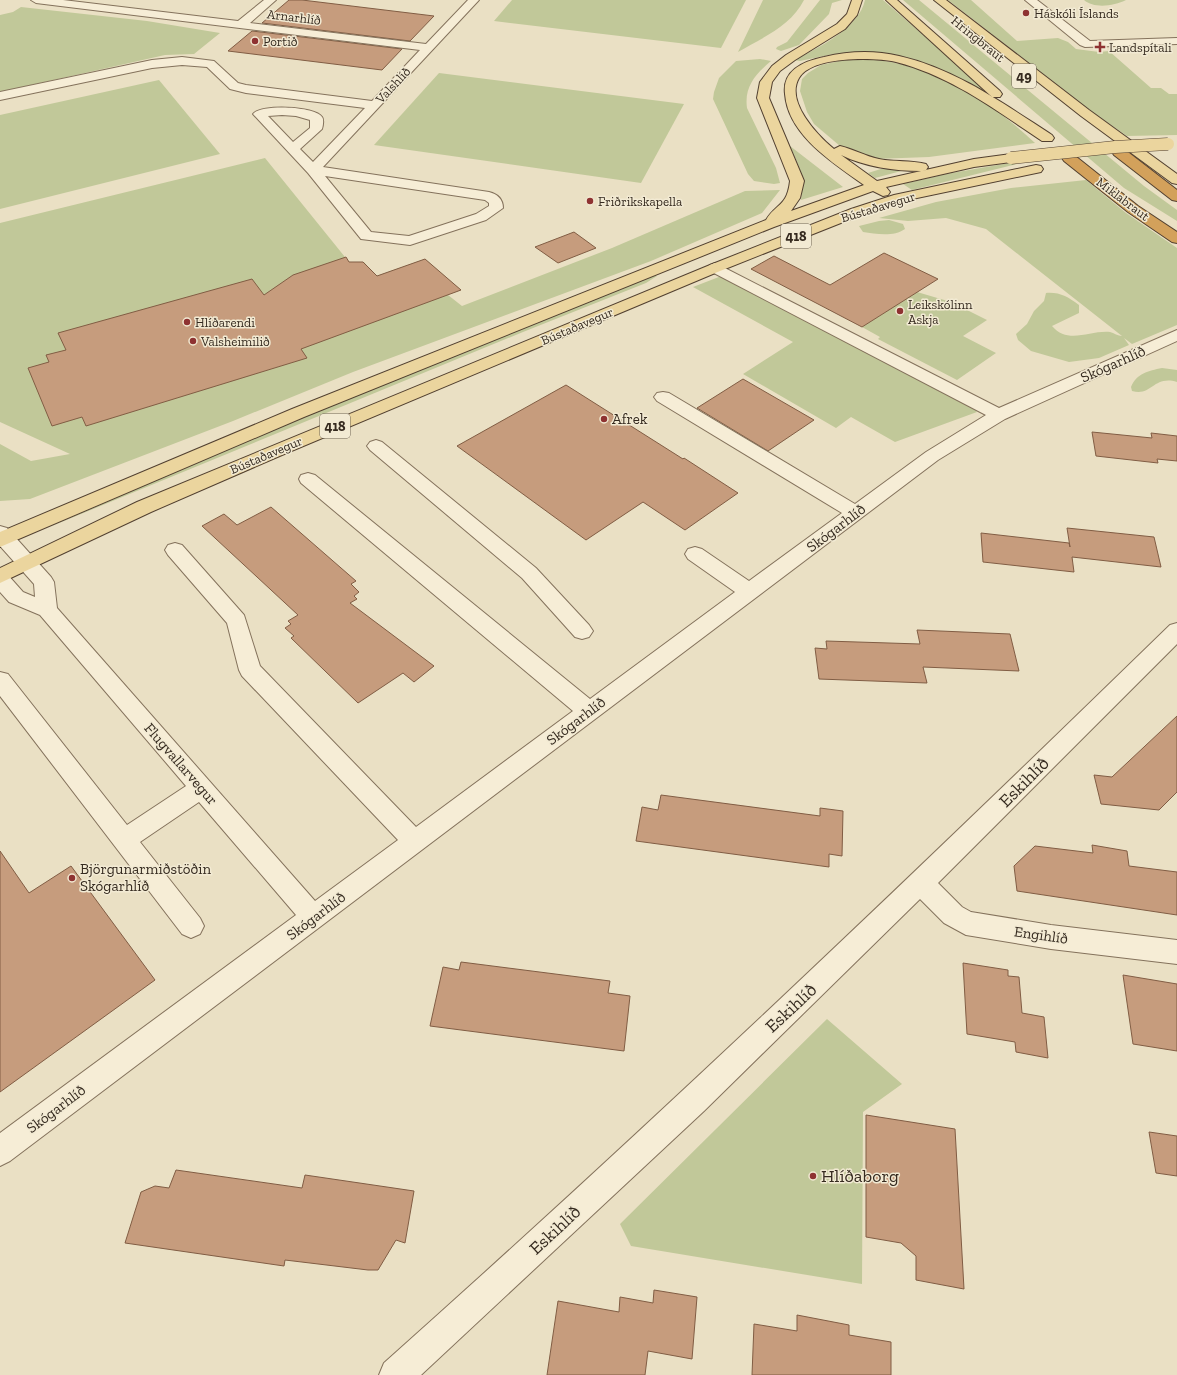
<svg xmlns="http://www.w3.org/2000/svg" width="1177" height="1375" viewBox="0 0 1177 1375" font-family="'Zilla Slab',serif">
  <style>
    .green { fill: #c1c899 }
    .building { fill: #c69c7d; stroke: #815d44 }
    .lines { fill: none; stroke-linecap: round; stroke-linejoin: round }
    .minor-casing { stroke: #84725c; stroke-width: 2 }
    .major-casing { stroke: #524030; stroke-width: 2 }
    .highway-casing { stroke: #524030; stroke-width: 2 }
    .minor { fill: #f6edd6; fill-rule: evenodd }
    .major { fill: #ebd59e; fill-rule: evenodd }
    .highway { fill: #d3a15b; fill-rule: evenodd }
    .major-bridge-casing { stroke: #524030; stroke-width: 13; stroke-linecap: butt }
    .major-bridge { stroke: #ebd59e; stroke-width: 12 }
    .poi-dot { fill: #8e3231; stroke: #f2ead3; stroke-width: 1.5 }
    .labels { text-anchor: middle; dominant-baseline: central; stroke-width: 3; stroke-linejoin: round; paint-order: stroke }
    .far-poi-label { font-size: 13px; fill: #352a1f; stroke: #f2ead3; text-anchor: start }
    .far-street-label { font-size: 13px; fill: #352a1f; stroke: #f2ead3 }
    .shield { fill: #f2ead3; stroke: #6e6455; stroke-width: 1 }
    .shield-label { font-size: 14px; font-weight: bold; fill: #352a1f }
    .street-label { font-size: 15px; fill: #352a1f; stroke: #f2ead3 }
    .poi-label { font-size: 15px; fill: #352a1f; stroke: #f2ead3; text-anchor: start }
    .near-street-label { font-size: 18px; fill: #352a1f; stroke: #f2ead3 }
    .near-poi-label { font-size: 18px; fill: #352a1f; stroke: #f2ead3; text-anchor: start }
  </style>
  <rect width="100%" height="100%" fill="#eae0c4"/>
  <g class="green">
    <path d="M512 0H746L721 48 494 21Z"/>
    <path d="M763 0H804C791 26 762 38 738 52Z"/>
    <path d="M820 0H842L832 3 829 14 799 45 781 51 776 49 777 47 787 42Z"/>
    <path d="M865 0H883L1005 106 929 65 900 56 855 53 833 54 800 61 794 60C818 48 859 28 865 0Z"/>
    <path d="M903 0H919L1144 186 1177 210V221L1124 188Z"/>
    <path d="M948 0H971L1017 41 1058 38 1068 42 1076 49 1099 52 1109 51 1151 88H1161L1169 94H1177V135L1127 136 1095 114Z"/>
    <path d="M1084 0H1126C1114 6 1094 9 1084 0Z"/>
    <path d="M21 7 147 21 220 33 194 54 165 55 0 92V15L13 12Z"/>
    <path d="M760 59 771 61C756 74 744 86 747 108L776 168 780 183 774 184 754 181 748 174 713 99 714 92 719 78 736 61Z"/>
    <path d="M870 59C934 65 989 100 1035 143L929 157 875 159 840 146 814 124 807 112 800 91 802 79 808 73 821 65 844 60Z"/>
    <path d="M439 73 684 104 641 183 374 145Z"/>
    <path d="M159 80 220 154 0 209V115Z"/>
    <path d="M790 146 843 187 801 200C805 176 799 167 790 146Z"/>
    <path d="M265 158 349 262H364L369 268 341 277 348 286 425 259 461 290 448 295 462 306 612 248 745 191 780 190 762 213 651 261 353 372 233 421 30 499 0 501V444L31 461 70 454 0 422V223Z"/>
    <path d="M1015 162 1017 164 912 190 903 184 946 174Z"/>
    <path d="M884 168 905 170 875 178 868 173Z"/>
    <path d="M1086 180 1126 213 1177 248V325L1132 344 1124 338 1129 345 1099 358 1069 362 1031 351 1018 340 1016 334 1027 324 1034 311 1044 301 1046 293C1060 292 1068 297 1079 305V313L1052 326C1068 345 1090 330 1110 332 1114 333 1118 336 1122 336L986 229 946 218 908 221 879 218 936 202 1011 188Z"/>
    <path d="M889 220 903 224 905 229C894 237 876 234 863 232L859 226 879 221Z"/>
    <path d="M652 273 657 276 646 283 523 332 47 528 229 449 309 411Z"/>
    <path d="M724 275 974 409 977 412 895 442 851 417 836 428 743 374 793 342 693 287Z"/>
    <path d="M917 292 951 302 987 320 963 336 996 353 957 380 878 339 880 337 862 327Z"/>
    <path d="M1162 368 1177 370V382C1153 375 1152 397 1132 391L1131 387C1137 373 1148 371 1162 368Z"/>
    <path d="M827 1019 902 1084 863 1112 862 1284 631 1246 620 1224Z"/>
  </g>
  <g class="building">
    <path d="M289 0H302L434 16 410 41 262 23Z"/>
    <path d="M252 31 402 49 382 70 228 51Z"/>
    <path d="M574 232 596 248 558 263 535 247Z"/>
    <path d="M884 253 938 279 862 327 751 269 774 256 830 285Z"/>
    <path d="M346 257 349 262H363L377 276 425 259 461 290 301 349 307 358 86 426 82 417 52 426 28 368 49 362 46 355 66 350 58 333 252 279 264 295 293 275Z"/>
    <path d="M743 379 814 420 768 451 697 408Z"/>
    <path d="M566 385 683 459 684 458 738 493 685 530 643 502 586 540 457 446Z"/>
    <path d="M1092 432 1152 438 1151 433 1177 436V461L1157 459 1158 463 1096 456Z"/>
    <path d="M271 507 356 581 351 584 359 592 354 596 357 599 350 603 434 666 414 682 403 673 358 703 291 638 294 636 285 628 291 624 288 621 298 615 202 526 224 514 237 525Z"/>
    <path d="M1067 528 1154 537 1161 567 1072 557 1074 572 983 562 981 533 1069 543 1070 547Z"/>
    <path d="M917 630 1010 634 1019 671 923 667 927 683 819 679 815 648 827 649 826 641 920 644Z"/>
    <path d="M1177 716V792L1159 810 1101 804 1094 775 1112 777Z"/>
    <path d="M661 795 820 816V808L843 811 842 856 829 854V867L636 841 642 807 658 810Z"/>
    <path d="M1092 845 1127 851 1129 866 1177 872V915L1017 891 1014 866 1035 846 1093 853Z"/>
    <path d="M0 851 29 893 71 866 155 980 0 1092Z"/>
    <path d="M461 962 610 981 608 993 630 996 624 1051 430 1026 443 967 459 970Z"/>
    <path d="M963 963 1008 970V976L1019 977 1022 1013 1044 1017 1048 1058 1016 1052 1015 1042 967 1034Z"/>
    <path d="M1123 975 1177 984V1051L1133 1044Z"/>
    <path d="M866 1115 955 1129 964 1289 916 1280V1256L901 1243 866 1237Z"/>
    <path d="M1149 1132 1177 1136V1176L1156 1173Z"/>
    <path d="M176 1170 302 1188 305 1175 414 1191 405 1243 396 1240 378 1270H368L285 1260 284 1266 125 1243 141 1192 155 1186 169 1188Z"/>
    <path d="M654 1290 697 1297 692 1359 648 1351 645 1375H547L558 1301 619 1312 620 1297 653 1303Z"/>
    <path d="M797 1315 849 1325V1335L891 1342V1375H752L754 1324 797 1331Z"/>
  </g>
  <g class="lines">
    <defs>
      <g id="minor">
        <path d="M31 0H63L238 21 264 0H276L250 23 426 44 468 0H479L323 167 489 192C497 194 503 199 503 208L486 220 410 245 361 239 308 173 253 114C260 104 315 106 322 117 324 119 323 126 322 129L300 149 313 162 365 108 246 93 230 89 207 67 182 65 152 68 0 100V92L152 60 182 57 214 61 238 83 246 85 372 101 420 50 36 3ZM282 115 296 116 310 120V128L293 142 268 116ZM325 176 485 200 489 203V206L476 214 409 236 371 232Z"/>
        <path d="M1025 0H1037L1090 41 1177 38V44L1085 47 1080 45Z"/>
        <path d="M715 263 999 408 1177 330V341L1005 419 938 460 10 1161 0 1166V1133L296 915 199 802 140 842 200 918 204 926 200 934 191 938 182 934 0 696V672L8 674 127 825 186 786 40 615 9 602 0 592V572L7 574 23 592 35 597 34 584 0 546V526L7 528 51 577 54 582 57 608 315 901 398 840 242 676 239 670 227 623 168 555 165 550 168 545 175 543 182 545 244 615 260 666 416 827 573 711 301 483 299 479 301 475 308 473 315 475 590 699 735 592 688 559 685 554 688 549 695 547 702 549 749 581 842 513 657 401 654 397 657 393 663 392 669 393 855 504 926 452 986 415 710 271 707 268 710 265Z"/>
        <path d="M376 440 382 442 536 568 589 625 593 631 589 637 582 639 575 637 522 578 370 450 367 446 370 442Z"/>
        <path d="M1177 623V644L938 883 962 907 971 912 1051 925 1177 940V964L1051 949 966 935 944 923 920 899 704 1111 421 1375H379L384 1363C652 1124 912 876 1170 625Z"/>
      </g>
      <g id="major">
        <path d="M852 0H862L857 15 845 29 795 60 780 71 772 82 769 98 804 181 800 198 791 211 864 185C833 163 788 135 785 94 782 70 804 61 824 57 849 51 874 50 899 56 956 69 1004 104 1052 135L1054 138 1052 141H1042C997 111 951 76 896 62 874 57 812 56 799 78 785 102 818 136 834 149L840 146C853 149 865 156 879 159 894 162 911 160 926 164L928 167 926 170 921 171C894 171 866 167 841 155L877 181 974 159 1011 154 1016 155 1018 158 1016 161 1011 162 974 167 886 187 890 192 888 195 883 196 873 191 774 227 304 417 0 547V532L292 409 766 220C776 203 787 207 790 181L757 98 760 82 772 66 786 55 837 24 847 14Z"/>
        <path d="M886 0H897L1000 91 1002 94 1000 97H992Z"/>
        <path d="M934 0H946L1089 110 1177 174V184L1172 183 1081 116Z"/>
        <path d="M1036 165 1041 166 1043 169 1041 172 898 202 861 215 720 271 282 455 151 512 0 583V568L137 502 710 265 851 209 894 195Z"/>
      </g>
      <g id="highway">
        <path d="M1119 148 1124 149 1177 190V201L1172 200 1114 155 1112 152 1114 149Z"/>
        <path d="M1069 154 1074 155 1138 206 1177 232V243L1172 242 1128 212 1064 161 1062 158 1064 155Z"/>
      </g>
    </defs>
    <use href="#minor" class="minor-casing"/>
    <use href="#major" class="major-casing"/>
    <use href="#highway" class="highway-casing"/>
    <use href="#minor" class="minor"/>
    <use href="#major" class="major"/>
    <use href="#highway" class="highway"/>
    <defs>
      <path id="major-bridge" d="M1011 158 1115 147 1168 144"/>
    </defs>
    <use href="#major-bridge" class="major-bridge-casing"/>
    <use href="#major-bridge" class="major-bridge"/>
  </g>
  <g class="poi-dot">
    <circle cx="1026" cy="13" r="4"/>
    <circle cx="255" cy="41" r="4"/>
    <path d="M1098 41h4v4h4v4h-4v4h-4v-4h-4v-4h4z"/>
    <circle cx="590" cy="201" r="4"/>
    <circle cx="900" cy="311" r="4"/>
    <circle cx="187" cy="322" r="4"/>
    <circle cx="193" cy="341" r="4"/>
    <circle cx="604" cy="419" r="4"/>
    <circle cx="72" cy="878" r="4"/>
    <circle cx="813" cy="1176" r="4"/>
  </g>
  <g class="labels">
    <g class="far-poi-label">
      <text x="1034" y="13">Háskóli Íslands</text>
      <text x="263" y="41">Portið</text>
      <text x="1109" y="47">Landspítali</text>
      <text x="598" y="201">Friðrikskapella</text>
      <text x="908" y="304">Leikskólinn<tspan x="908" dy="15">Askja</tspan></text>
      <text x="195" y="322">Hlíðarendi</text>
      <text x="201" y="341">Valsheimilið</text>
    </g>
    <g class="far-street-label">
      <text transform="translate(294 17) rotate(7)">Arnarhlíð</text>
      <text transform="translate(978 39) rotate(39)">Hringbraut</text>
      <text transform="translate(393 85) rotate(-47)">Valshlíð</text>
      <text transform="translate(1123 199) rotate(37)">Miklabraut</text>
      <text transform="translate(878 207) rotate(-17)">Bústaðavegur</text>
      <text transform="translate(577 326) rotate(-23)">Bústaðavegur</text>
      <text transform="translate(266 455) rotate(-23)">Bústaðavegur</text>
    </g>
    <g class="shield">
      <rect x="1012" y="64" width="24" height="24" rx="3"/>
      <rect x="781" y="224" width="30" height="24" rx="3"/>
      <rect x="320" y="414" width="30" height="24" rx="3"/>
    </g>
    <g class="shield-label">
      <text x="1024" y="76">49</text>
      <text x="796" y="236">418</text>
      <text x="335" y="426">418</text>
    </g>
    <g class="street-label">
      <text transform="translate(1113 364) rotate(-24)">Skógarhlíð</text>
      <text transform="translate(836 528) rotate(-37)">Skógarhlíð</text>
      <text transform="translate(576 721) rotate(-37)">Skógarhlíð</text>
      <text transform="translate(181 764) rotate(49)">Flugvallarvegur</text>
      <text transform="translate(316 916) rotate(-37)">Skógarhlíð</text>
      <text transform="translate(1041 935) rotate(8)">Engihlíð</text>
      <text transform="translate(56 1109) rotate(-37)">Skógarhlíð</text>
    </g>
    <g class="poi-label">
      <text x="612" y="419">Afrek</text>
      <text x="80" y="869">Björgunarmiðstöðin<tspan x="80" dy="17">Skógarhlíð</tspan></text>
    </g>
    <g class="near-street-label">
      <text transform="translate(1024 782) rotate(-45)">Eskihlíð</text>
      <text transform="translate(791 1008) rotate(-43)">Eskihlíð</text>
      <text transform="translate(555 1230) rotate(-43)">Eskihlíð</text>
    </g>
    <g class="near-poi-label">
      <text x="821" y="1176">Hlíðaborg</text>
    </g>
  </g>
</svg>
